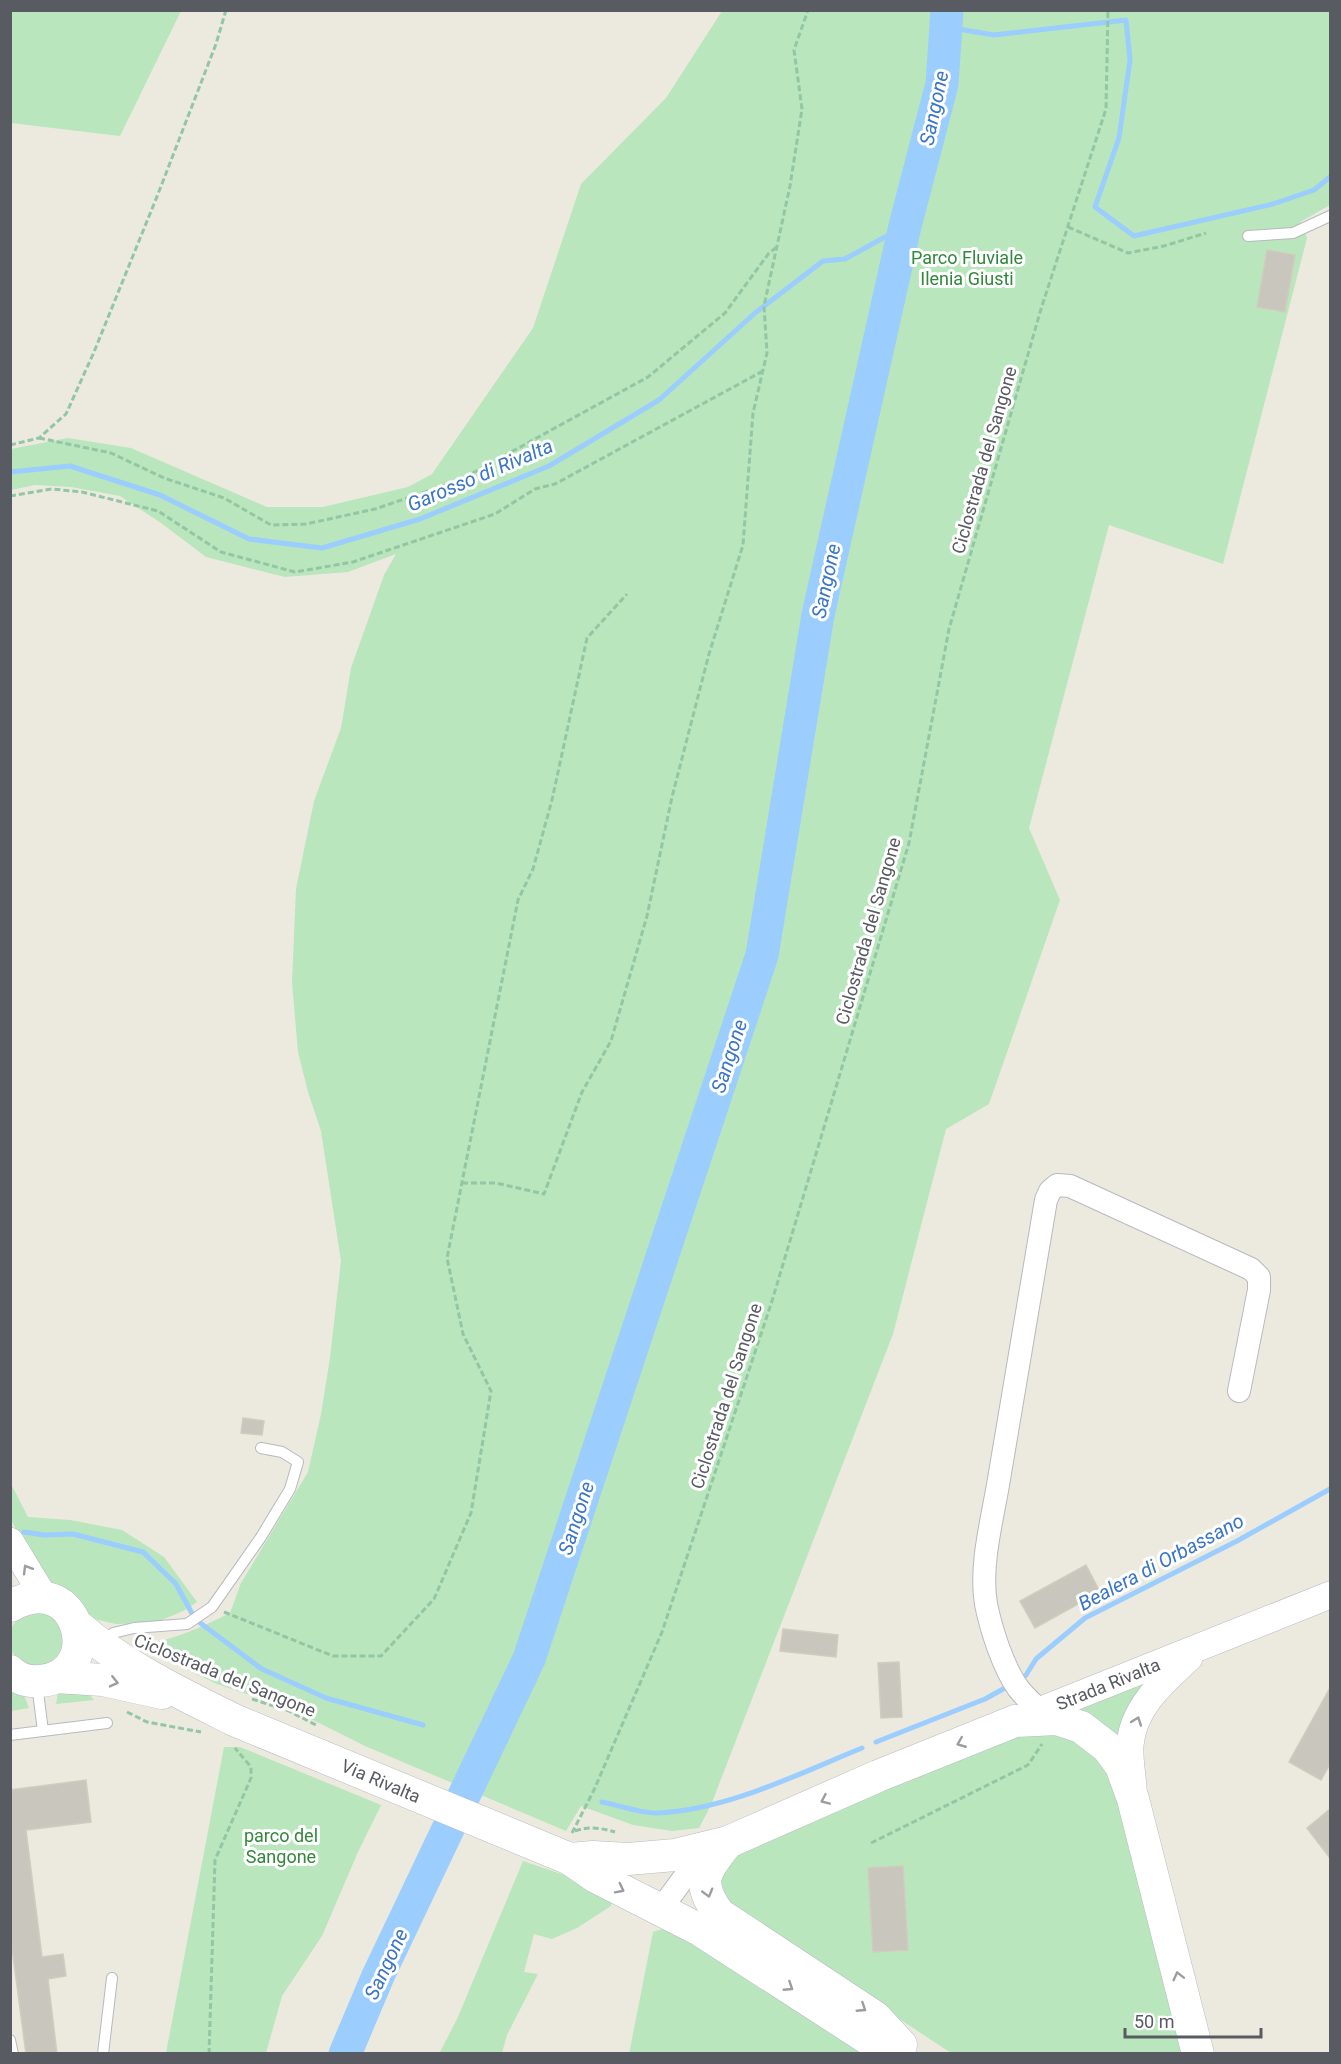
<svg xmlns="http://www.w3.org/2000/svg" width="1341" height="2064" viewBox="0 0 1341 2064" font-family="Roboto,sans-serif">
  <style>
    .green { fill: #b9e6bc }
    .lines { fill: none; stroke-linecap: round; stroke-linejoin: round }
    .stream { stroke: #9bcdff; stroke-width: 5 }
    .river { stroke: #9bcdff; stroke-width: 33 }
    .building { fill: #c9c6be; stroke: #d1ccbd; stroke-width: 1.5 }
    .service-casing { stroke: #b7b9bf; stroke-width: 12 }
    .minor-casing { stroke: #b7b9bf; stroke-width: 24 }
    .tertiary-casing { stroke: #b7b9bf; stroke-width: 28 }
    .secondary-casing { stroke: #b8bbc2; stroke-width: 33 }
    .path { stroke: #92c6a4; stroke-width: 3; stroke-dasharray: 6 3; stroke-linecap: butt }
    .service { stroke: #fff; stroke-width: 10 }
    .minor { stroke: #fff; stroke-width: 22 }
    .tertiary { stroke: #fff; stroke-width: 27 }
    .secondary { stroke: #fff; stroke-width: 32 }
    .oneway { stroke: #9b9da0 }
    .labels { text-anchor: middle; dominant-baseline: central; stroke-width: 6; stroke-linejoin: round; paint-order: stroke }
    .park-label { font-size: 18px; fill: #31873a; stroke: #fff }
    .street-label { font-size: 18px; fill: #585b61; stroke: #fff }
    .water-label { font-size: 20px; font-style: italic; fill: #3a75c7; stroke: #fff }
  </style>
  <rect width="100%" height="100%" fill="#eceade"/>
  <g class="green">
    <path d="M11 10H181V11L120 136 11 123Z"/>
    <path d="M722 11H1330V205L1300 222 1307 238 1223 564 1109 525 1029 828 1060 900 989 1104 946 1129 893 1334 711 1805 699 1828 672 1831 633 1825 581 1806 566 1831 365 1746 291 1709 217 1684 138 1646C171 1641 200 1628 230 1613L241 1583 308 1472 321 1414 330 1358 341 1261 321 1131 308 1092 298 1052 292 982 296 889 314 801 341 728 351 668 384 575 396 554 348 572 285 577 206 557 161 523 120 496 71 487 35 485 11 490V449L68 438 131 448 267 507H323L408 487 432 474 533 328 581 184 666 98Z"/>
    <path d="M10 1482 28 1517 70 1520 122 1530 164 1557 197 1602 185 1610 155 1623 116 1624 85 1617 37 1575 11 1519Z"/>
    <circle cx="36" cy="1639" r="27"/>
    <path d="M1148 1671 1122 1752 1076 1714 1077 1702Z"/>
    <path d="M84 1688 94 1700 56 1704 58 1693Z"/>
    <path d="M10 1690 24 1695 29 1708 11 1711Z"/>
    <path d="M1017 1731 1076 1735 1113 1771 1187 2053H951L730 1907 719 1890 724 1858Z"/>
    <path d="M224 1747H240L381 1805 358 1852 322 1936 282 1996 266 2053H166Z"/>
    <path d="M523 1861 614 1892 611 1906 577 1928 552 1939 534 1934 524 1972 538 1974 507 2035 502 2053 439 2054 458 2017Z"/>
    <path d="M666 1928 697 1939 873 2054H629L653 1932Z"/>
  </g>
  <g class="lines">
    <g class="stream">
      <path d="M946 27 994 35 1126 20 1130 60 1119 138 1095 207 1134 236 1273 204 1314 190 1330 177"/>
      <path d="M10 472 70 466 160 495 249 539 322 548 420 519 549 466 659 400 755 313 823 261 845 259 905 226"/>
      <path d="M24 1532 44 1535 73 1534 143 1552 176 1584 195 1619 262 1669 326 1698 423 1725"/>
      <path d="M1020 1680 1026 1675 1036 1659 1085 1618 1237 1541 1330 1489"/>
      <path d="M876 1742 985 1699 1005 1688"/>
      <path d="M602 1802C618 1805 639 1813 656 1813 725 1811 798 1774 862 1748"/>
    </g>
    <path class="river" d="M345 2054 378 1976 529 1659 762 955 818 615 905 226 942 84 947 10"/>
  </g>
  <g class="building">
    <path d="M1267 250 1295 255 1285 312 1257 307Z"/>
    <path d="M243 1418 264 1421 262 1435 241 1433Z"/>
    <path d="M1086 1565 1100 1592 1035 1628 1020 1601Z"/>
    <path d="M783 1629 838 1635 836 1657 780 1651Z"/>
    <path d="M899 1662 902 1717 881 1718 878 1663Z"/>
    <path d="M1330 1688V1764L1321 1780 1289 1762Z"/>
    <path d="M86 1780 91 1822 26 1830 42 1957 63 1954 66 1976 48 1979 57 2054H26L10 1933V1790Z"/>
    <path d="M1330 1809V1858L1307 1828Z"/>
    <path d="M903 1866 908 1950 873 1952 868 1868Z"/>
  </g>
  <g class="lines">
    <defs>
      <g id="service">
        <path d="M1248 236 1293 233 1330 216"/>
        <path d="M106 1645 113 1633 134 1628 187 1624 212 1607 261 1537 290 1489 298 1462 282 1452 261 1448"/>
        <path d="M37 1684 43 1731"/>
        <path d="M10 1735 107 1723"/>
        <path d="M10 2040 13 2054"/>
        <path d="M103 2054 112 1978"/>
      </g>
      <g id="minor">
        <path d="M1040 1711C1033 1704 1024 1696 1018 1688 1003 1667 991 1629 986 1604 979 1564 994 1513 1000 1473 1015 1382 1031 1291 1046 1200L1050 1191 1057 1185 1070 1186 1251 1269 1259 1277V1290L1239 1391"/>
        <path d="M661 1909 691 1868 717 1850"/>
      </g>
      <g id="tertiary">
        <path d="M10 1541 44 1597"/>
        <path d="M1024 1717 1330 1595"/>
        <path d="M1133 1787C1132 1774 1129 1758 1130 1745 1133 1707 1163 1682 1189 1658"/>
      </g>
      <g id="secondary">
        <path d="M10 1606C81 1566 106 1677 40 1681 29 1682 18 1679 10 1671"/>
        <path d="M78 1626C123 1666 180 1693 234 1720L570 1859 596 1877 700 1930 892 2054"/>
        <path d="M56 1677 103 1680 162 1693"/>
        <path d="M728 1842C705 1871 695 1881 719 1914L875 2017 901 2045"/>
        <path d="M570 1859 593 1857 628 1859 675 1855 728 1842 878 1776 1015 1721 1057 1719 1081 1727 1107 1747 1121 1766 1133 1799 1198 2054"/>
      </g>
    </defs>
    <use href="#service" class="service-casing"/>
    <use href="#minor" class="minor-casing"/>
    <use href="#tertiary" class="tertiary-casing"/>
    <use href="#secondary" class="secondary-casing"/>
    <g class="path">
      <path d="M1068 227 1128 253 1164 246 1206 233"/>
      <path d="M39 438 111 453 164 478 224 498 271 525 306 524 375 509 460 480 648 377 725 313 769 253 777 247"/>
      <path d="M10 445 39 438 66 414 94 352 158 194 216 44 226 10"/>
      <path d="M10 496 52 489 82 492 158 511 221 552 295 572 353 562 495 514 535 489 555 484 763 371"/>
      <path d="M462 1183H496L544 1194 582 1092 611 1041 647 916 672 797 709 654 743 545 753 413 767 353 764 306 790 186 802 109 794 50 808 10"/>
      <path d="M224 1612 333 1656H381L434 1599 471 1513 491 1391 463 1334 447 1258 518 900 533 869 552 800 587 638 627 594"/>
      <path d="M252 1699 289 1711 318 1726"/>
      <path d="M127 1712 147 1722 201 1732"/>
      <path d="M575 1831C589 1826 601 1828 615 1832"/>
      <path d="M572 1833 594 1790 662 1632 772 1301 909 843 949 629 1041 309 1106 109 1108 10"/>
      <path d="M871 1843 1028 1765 1042 1744"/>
      <path d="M209 2054 215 1860 251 1778V1767L235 1748"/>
    </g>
    <use href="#service" class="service"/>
    <use href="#minor" class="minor"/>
    <use href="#tertiary" class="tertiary"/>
    <use href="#secondary" class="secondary"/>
  </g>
  <defs><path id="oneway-chevron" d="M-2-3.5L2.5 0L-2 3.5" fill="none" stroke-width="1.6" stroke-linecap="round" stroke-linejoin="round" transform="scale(1.5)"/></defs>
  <g class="oneway">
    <use href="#oneway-chevron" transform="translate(27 1569) rotate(-121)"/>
    <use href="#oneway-chevron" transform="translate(114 1682) rotate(13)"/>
    <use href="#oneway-chevron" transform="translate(1137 1721) rotate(-70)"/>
    <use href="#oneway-chevron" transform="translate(961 1743) rotate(158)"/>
    <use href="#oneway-chevron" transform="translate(825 1800) rotate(156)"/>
    <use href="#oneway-chevron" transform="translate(620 1889) rotate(27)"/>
    <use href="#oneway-chevron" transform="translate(708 1893) rotate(74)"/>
    <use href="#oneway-chevron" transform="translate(1178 1976) rotate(-104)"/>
    <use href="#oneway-chevron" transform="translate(789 1987) rotate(33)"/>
    <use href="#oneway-chevron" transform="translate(862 2008) rotate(33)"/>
  </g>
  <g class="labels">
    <g class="park-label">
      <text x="967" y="257">Parco Fluviale<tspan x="967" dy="21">Ilenia Giusti</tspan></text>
      <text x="281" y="1835">parco del<tspan x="281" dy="21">Sangone</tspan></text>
    </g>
    <g class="street-label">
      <text transform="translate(984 460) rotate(-74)">Ciclostrada del Sangone</text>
      <text transform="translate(868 931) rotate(-74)">Ciclostrada del Sangone</text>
      <text transform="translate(726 1396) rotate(-72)">Ciclostrada del Sangone</text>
      <text transform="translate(225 1675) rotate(22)">Ciclostrada del Sangone</text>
      <text transform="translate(1108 1684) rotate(-22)">Strada Rivalta</text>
      <text transform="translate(381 1781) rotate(23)">Via Rivalta</text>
    </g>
    <g class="water-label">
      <text transform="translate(934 108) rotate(-78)">Sangone</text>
      <text transform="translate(480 475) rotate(-23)">Garosso di Rivalta</text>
      <text transform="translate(826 581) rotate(-78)">Sangone</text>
      <text transform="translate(729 1056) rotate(-72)">Sangone</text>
      <text transform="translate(576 1518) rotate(-72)">Sangone</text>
      <text transform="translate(1161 1562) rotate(-28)">Bealera di Orbassano</text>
      <text transform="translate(386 1964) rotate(-65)">Sangone</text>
    </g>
  </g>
  <rect width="1341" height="2064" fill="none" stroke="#585b61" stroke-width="24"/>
  <path d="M1125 2028v9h136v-9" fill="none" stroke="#585b61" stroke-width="3"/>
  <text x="1134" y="2028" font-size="18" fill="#585b61" stroke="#ffffff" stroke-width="4.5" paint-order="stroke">50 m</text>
</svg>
